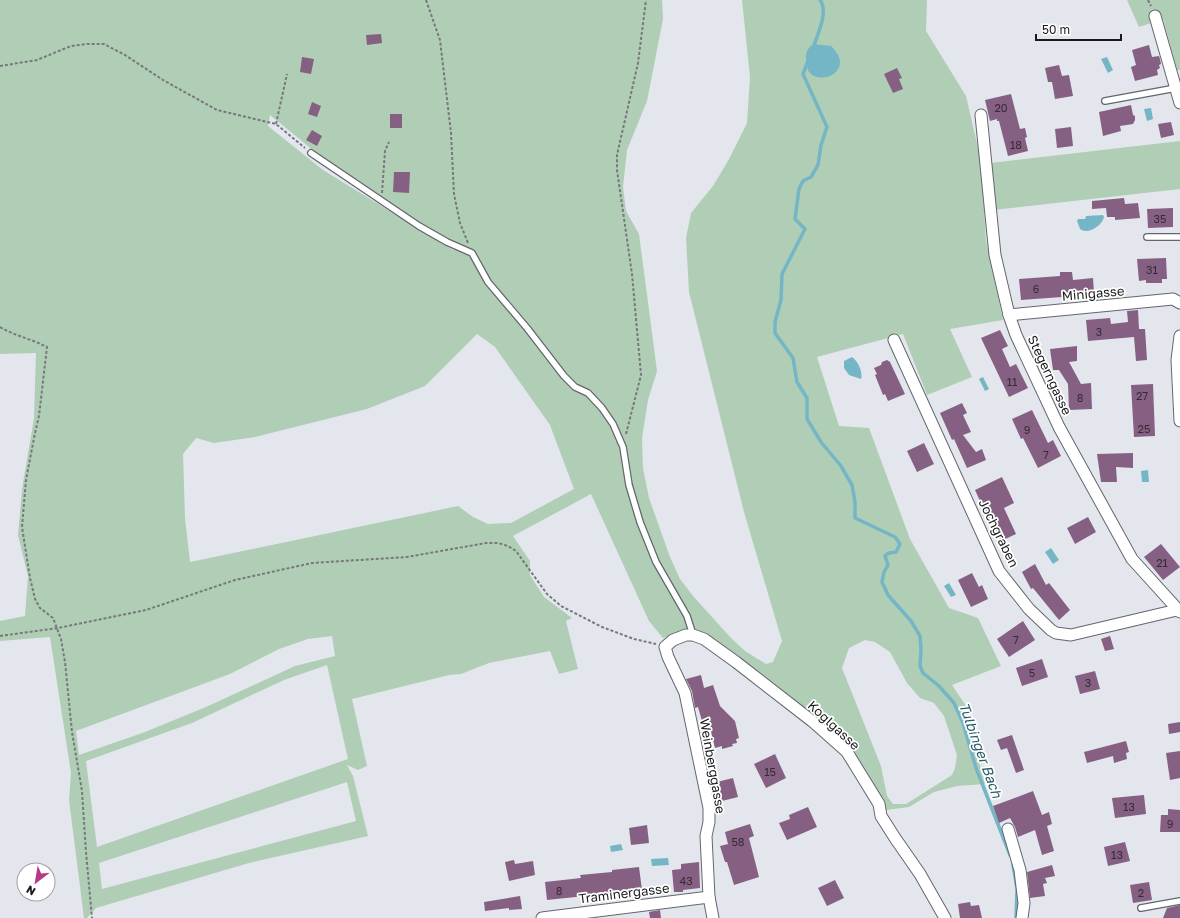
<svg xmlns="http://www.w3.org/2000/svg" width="1180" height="918" viewBox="0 0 1180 918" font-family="'Golos Text',sans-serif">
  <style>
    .green { fill: #b0ceb5; fill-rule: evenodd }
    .water { fill: #75b6c6 }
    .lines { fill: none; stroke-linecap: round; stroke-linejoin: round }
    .stream { stroke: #75b6c6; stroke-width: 3.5 }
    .building { fill: #866082 }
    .lane-casing { stroke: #63666c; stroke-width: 8 }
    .street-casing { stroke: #63666c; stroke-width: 13 }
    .path { stroke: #76787d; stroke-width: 2; stroke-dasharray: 3 2; stroke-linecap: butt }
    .lane { stroke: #fff; stroke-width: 5.5 }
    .street { stroke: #fff; stroke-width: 11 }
    .labels { text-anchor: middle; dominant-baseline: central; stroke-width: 3.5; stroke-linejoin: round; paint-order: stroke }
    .number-label { font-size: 11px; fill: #342c36 }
    .street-label { font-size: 13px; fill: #191a1d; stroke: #fff }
    .water-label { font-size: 14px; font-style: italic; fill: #255b67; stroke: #fff }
  </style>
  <rect width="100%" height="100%" fill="#e3e6ed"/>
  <g class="green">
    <path d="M0 0H662L663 19 647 101 627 150 623 187 626 211 639 234 657 371 648 400 642 438 643 468 649 498 670 557 680 579 693 596 731 638 745 651 766 664 773 662 782 641 744 512 689 292 686 238 691 213 713 186 728 161 747 123 750 77 742 0H927L926 31 966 96 981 161 986 241 1003 320 950 329 972 377 927 395 903 334 817 357 839 426 869 428 910 539 949 608 978 618 1001 666 952 685 968 709 971 734 973 739 985 784 957 786 934 792 909 807 886 810 856 759 706 636 681 632 663 638 649 621 591 494 513 536 530 561V575L544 597 572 618 566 621 578 669 559 674 550 651 489 663 461 674 449 675 352 699 367 766 358 770 347 765 353 776 368 836 249 863 96 908 87 918H84L69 800 71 773 50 637 0 641V621L25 616 28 576 18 535 22 489 34 418 36 353 0 354ZM270 115 314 151 421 225 463 245 453 250 323 170 268 126ZM477 334 495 347 550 425 574 489 511 523 488 524 473 517 458 506 190 562 185 518 183 454 196 438 214 443 255 437 367 409 425 386ZM332 636 335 656 295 666 206 707 145 732 79 755 76 731 230 674 279 649 308 639ZM865 640 875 642 890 652 907 683 920 698 934 703 944 716 957 755 955 768 952 775 906 804H893L887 796 881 766 842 668 849 648ZM327 665 348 759 97 847 86 761 192 723 284 680ZM347 782 356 821 102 889 99 863Z"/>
    <path d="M1127 0H1180V70H1177L1163 19 1139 27Z"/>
    <path d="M1180 141V189L994 210 991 163Z"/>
  </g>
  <g class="water">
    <path d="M814 44 831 46C835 50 840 56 840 62 840 77 818 83 809 72 807 69 806 63 806 59 805 53 808 47 814 44Z"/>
    <path d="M1107 57 1113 70 1108 73 1101 59Z"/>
    <path d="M1151 108 1153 119 1147 121 1144 109Z"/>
    <path d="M1103 215 1104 217C1102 226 1088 235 1080 229L1077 221 1078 219H1085L1086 216Z"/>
    <path d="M852 357C858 361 863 372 861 379L849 375 844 368V361Z"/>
    <path d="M983 377 989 389 985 391 979 379Z"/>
    <path d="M1148 470 1149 482H1142L1141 471Z"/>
    <path d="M1051 548 1059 560 1053 564 1045 552Z"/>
    <path d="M949 583 956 595 951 597 944 586Z"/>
    <path d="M621 844 623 850 611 852 610 846Z"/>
    <path d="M668 858 669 865 652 866 651 859Z"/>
  </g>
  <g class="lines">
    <g class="stream">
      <path d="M813 48C817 36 829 11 820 0"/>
      <path d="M808 61 803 74 827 127 821 145 818 165 811 177 803 181 799 189 795 219 805 229 782 274 781 300 775 322V333L793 358 797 382 807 398V419L821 442 841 466 852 485 855 502V518L895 537 900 544 896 552 889 553 885 556 888 565 884 572 882 582 888 595 911 621 920 636 921 650 920 666 923 673 939 686 954 703 963 723 976 768 1010 855"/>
      <path d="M1013 865 1017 889 1016 918"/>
    </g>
  </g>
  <g class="building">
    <path d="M381 34 382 43 367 45 366 35Z"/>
    <path d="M1149 45 1152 57 1159 56 1160 59 1161 64 1159 65 1160 68 1157 70 1158 75 1135 81 1131 67 1136 65 1132 50Z"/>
    <path d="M302 57 314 59 311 74 300 72Z"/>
    <path d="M1059 65 1062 76 1069 75 1073 96 1055 99 1052 82H1048L1045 68Z"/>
    <path d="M897 68 902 78 899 79 903 89 893 93 884 74Z"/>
    <path d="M1011 94 1020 129 1025 128 1027 137 1025 138 1028 151 1008 156 999 121H997V119L990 121 985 100Z"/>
    <path d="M312 102 321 106 317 117 308 114Z"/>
    <path d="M1131 105 1133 115 1135 116V120L1133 124 1120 126 1121 131 1103 136 1099 112Z"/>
    <rect x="390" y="114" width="12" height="14"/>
    <path d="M1171 122 1174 135 1161 138 1158 124Z"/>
    <path d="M1071 127 1073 146 1057 148 1055 129Z"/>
    <path d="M312 130 322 136 317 146 306 140Z"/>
    <path d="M394 172H410L409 193 393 192Z"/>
    <path d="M1124 198 1125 204 1138 203 1140 218 1115 220V217H1107L1106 208 1092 209V201Z"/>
    <path d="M1173 208V227L1148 228 1147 209Z"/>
    <path d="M1166 258 1167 279H1162V283H1146V280L1139 281 1137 259Z"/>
    <path d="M1060 272H1072L1073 280 1093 278 1094 293 1062 295V297L1021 300 1019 279 1060 276Z"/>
    <path d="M1138 310 1139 329H1145L1147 360 1136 361 1134 337 1088 341 1086 320 1110 318 1111 324 1128 322 1127 311Z"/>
    <path d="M1000 330 1008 346 1002 349 1010 367 1016 364 1028 388 1009 397 981 338Z"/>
    <path d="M1077 346V361L1069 362 1081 384 1091 383 1092 409 1069 410 1068 384 1059 370H1053L1050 349Z"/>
    <path d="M887 360 890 362 905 394 888 401 885 394 883 395 875 375 877 374 874 368 881 365 882 362Z"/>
    <path d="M1153 384 1155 436 1134 437 1131 385Z"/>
    <path d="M962 403 967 413 963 415 971 432 963 435 976 452 982 449 986 460 967 468 954 439 952 440 940 413Z"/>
    <path d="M1032 410 1048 443 1053 440 1061 456 1038 468 1023 438 1021 439 1012 419Z"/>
    <path d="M924 443 934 464 917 472 907 451Z"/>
    <path d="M1133 453V468L1116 467 1117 482H1101L1097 454Z"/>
    <path d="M1002 477 1014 503 1004 508 1016 534 1001 541 988 515 987 516 975 490Z"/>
    <path d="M1088 517 1096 532 1075 544 1067 528Z"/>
    <path d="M1161 544 1180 567 1163 580 1144 557Z"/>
    <path d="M1035 564 1046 585 1049 583 1070 610 1059 620 1033 588 1031 589 1022 572Z"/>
    <path d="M972 573 979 587 982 585 988 599 971 607 958 580Z"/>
    <path d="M1023 621 1035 640 1009 657 997 639Z"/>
    <path d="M1110 636 1114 649 1105 651 1101 639Z"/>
    <path d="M1042 659 1048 677 1022 686 1016 668Z"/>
    <path d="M1095 671 1100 689 1080 694 1075 676Z"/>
    <path d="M701 675 704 688 713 685 720 706 735 721 739 738 736 739 737 743 732 744 733 746 722 749V746L715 748 708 719 702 721 698 707 695 708 692 691 686 679Z"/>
    <path d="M1180 722V732L1169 734 1168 724Z"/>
    <path d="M1012 735 1024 770 1016 773 1007 748 1001 750 997 740Z"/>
    <path d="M1126 741 1129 752 1126 753 1127 759 1114 763 1113 756 1087 763 1084 752Z"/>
    <path d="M1180 751V778L1170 780 1166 753Z"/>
    <path d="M775 754 786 778 766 788 754 764Z"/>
    <path d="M733 778 738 797 718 802 713 783Z"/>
    <path d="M1033 791 1042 815 1049 812 1052 824 1047 826 1054 851 1042 855 1035 830 1018 837 1015 827 1010 818 999 823 993 806Z"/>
    <path d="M1144 795 1146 814 1115 818 1112 798Z"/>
    <path d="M808 807 817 827 787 840 779 823 790 819 789 815Z"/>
    <path d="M1168 809 1180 810V832H1160L1161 815H1168Z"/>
    <path d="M750 824 754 836 749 838 759 877 734 885 727 862H725L720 846 728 844 725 832Z"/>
    <path d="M647 825 649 843 631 845 629 828Z"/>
    <path d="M1125 842 1130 861 1108 866 1104 847Z"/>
    <path d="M514 860 515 864 533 861 535 875 509 881 505 862Z"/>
    <path d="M699 862 700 888 683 890V892H674L672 870 681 869V864Z"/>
    <path d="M1052 865 1055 876 1045 878 1047 883 1043 884 1045 896 1030 898 1027 872Z"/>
    <path d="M639 867 642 890 547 900 545 882 581 878 580 875 612 872V870Z"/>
    <path d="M835 880 844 898 827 906 818 888Z"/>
    <path d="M1149 882 1152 900 1133 903 1130 885Z"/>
    <path d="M520 896 522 909 509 910V908L485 911 484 902Z"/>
    <path d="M970 902 971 906 979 905 982 918H960L958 904Z"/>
    <path d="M1180 905V918H1163L1167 908Z"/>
    <path d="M660 910 661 918H650L649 912Z"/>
  </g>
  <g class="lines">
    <defs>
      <g id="lane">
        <path d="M1105 101 1176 88"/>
        <path d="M311 153 419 226 447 242 472 253 488 282 527 328 564 376 575 387 588 393 602 408 613 424 623 447 629 485 640 522 656 562 687 616 693 635"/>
        <path d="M1147 237H1180"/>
        <path d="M1141 908 1180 901"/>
      </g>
      <g id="street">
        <path d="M1155 16 1180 103"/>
        <path d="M981 115 995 255 1009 315 1016 335 1059 427 1132 559 1180 612"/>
        <path d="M1009 315 1173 299 1180 303"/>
        <path d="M1180 336 1177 360 1180 421"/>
        <path d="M894 340 999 571 1029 609 1051 630 1056 633 1071 635 1177 610"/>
        <path d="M1008 829 1020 870 1024 903 1022 918"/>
        <path d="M542 918 709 897"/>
        <path d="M713 918 709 897 706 836 709 822V808L685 693 668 657 665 647 673 640 686 635H693L704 639 736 662 812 721 847 752 879 804 881 816 895 838 920 874 945 918"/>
      </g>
    </defs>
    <use href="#lane" class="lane-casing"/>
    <use href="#street" class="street-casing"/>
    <g class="path">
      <path d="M426 0 440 40 451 133 454 194 460 223 468 243"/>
      <path d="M1148 0 1151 6"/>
      <path d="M0 66 37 60 71 46 87 44H104L125 55 163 80 217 110 276 124 305 148"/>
      <path d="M276 124 287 74"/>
      <path d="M382 193 385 151 389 142"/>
      <path d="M0 327C15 336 32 339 47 347L39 416 35 433 26 480 22 527 30 578 35 599 40 608 53 618 61 639 65 662 72 732 82 791 86 852 92 918"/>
      <path d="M626 434 641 375 632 274 617 170V155L638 63 646 0"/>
      <path d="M0 636 58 628 146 610 235 580 312 563 407 557 486 543H498L508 546 516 551 547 594 561 606 602 627 634 639 656 644"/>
    </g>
    <use href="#lane" class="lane"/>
    <use href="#street" class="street"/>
  </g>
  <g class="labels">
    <g class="number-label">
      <text x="1001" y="107">20</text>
      <text x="1016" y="144">18</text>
      <text x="1160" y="218">35</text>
      <text x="1152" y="269">31</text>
      <text x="1036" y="288">6</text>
      <text x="1099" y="331">3</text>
      <text x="1012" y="381">11</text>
      <text x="1142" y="395">27</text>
      <text x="1080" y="397">8</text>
      <text x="1144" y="428">25</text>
      <text x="1027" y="429">9</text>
      <text x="1046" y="454">7</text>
      <text x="1162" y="562">21</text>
      <text x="1016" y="639">7</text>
      <text x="1032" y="672">5</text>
      <text x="1088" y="682">3</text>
      <text x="770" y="771">15</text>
      <text x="1129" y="806">13</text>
      <text x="1170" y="823">9</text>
      <text x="738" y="841">58</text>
      <text x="1117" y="854">13</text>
      <text x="686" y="880">43</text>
      <text x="559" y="890">8</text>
      <text x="1141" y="892">2</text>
    </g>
    <g class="street-label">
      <text transform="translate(1093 293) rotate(-5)">Minigasse</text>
      <text transform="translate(1050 375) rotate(65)">Stegerngasse</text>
      <text transform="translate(999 533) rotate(64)">Jochgraben</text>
      <text transform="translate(834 725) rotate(43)">Koglgasse</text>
      <text transform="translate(713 766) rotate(80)">Weinberggasse</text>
      <text transform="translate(624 893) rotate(-7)">Traminergasse</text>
    </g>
    <g class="water-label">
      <text transform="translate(981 750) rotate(70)">Tulbinger Bach</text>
    </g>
  </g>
  <g transform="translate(36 882) rotate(211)"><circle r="19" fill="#ffffff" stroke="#a3a3a5"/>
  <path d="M0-3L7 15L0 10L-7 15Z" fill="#b63887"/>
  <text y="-6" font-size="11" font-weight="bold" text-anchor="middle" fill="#191a1d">N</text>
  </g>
  <path d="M1036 34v6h85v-6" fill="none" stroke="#191a1d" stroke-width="2"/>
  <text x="1042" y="34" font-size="12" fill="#191a1d" stroke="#ffffff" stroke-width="3" paint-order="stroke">50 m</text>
</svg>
